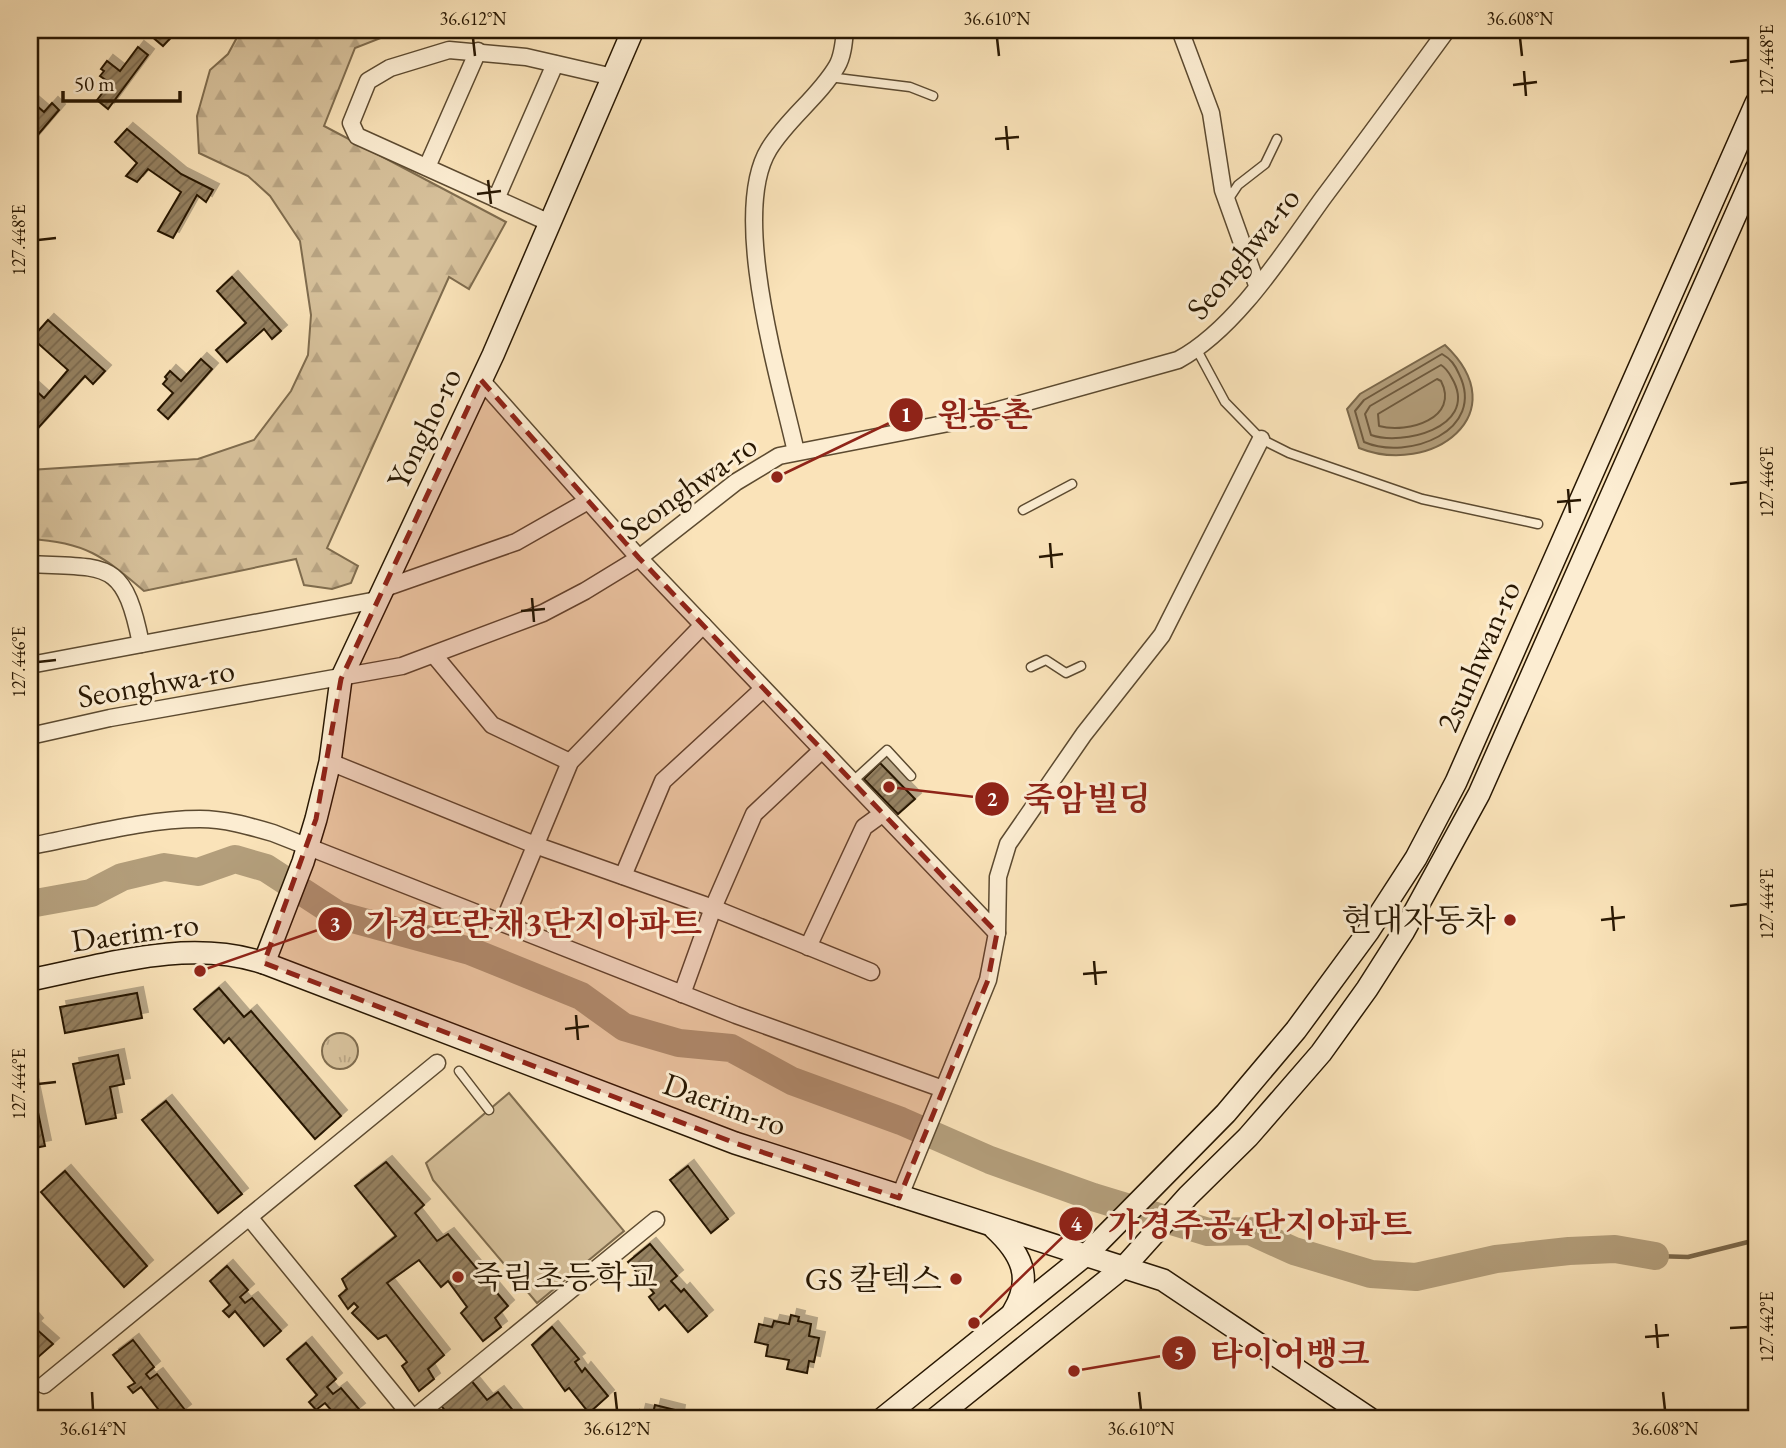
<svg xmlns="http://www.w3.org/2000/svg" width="1786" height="1448" viewBox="0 0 1786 1448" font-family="'EB Garamond','Noto Serif KR',serif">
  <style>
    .forest { fill: url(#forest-firs); stroke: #7f6c4e; stroke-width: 2 }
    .park { fill: url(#park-tufts); stroke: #7f6c4e; stroke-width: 2 }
    .pitch { fill: #d6c09a; stroke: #7f6c4e; stroke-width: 2 }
    .water { fill: #b39e7b; stroke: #7b684b; stroke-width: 2 }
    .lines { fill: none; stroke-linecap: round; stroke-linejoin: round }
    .shore { stroke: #6e5a3e; stroke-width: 2 }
    .stream { stroke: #7b684b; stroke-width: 4.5 }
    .river { stroke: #b39e7b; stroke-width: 28 }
    .building { fill: url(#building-hatch); stroke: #281702; stroke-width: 2; filter: url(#shadow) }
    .lane-casing { stroke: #5c4a30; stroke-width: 11 }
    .street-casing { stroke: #5c4a30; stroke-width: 19 }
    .secondary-casing { stroke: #281702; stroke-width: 24 }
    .lane { stroke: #fcedd2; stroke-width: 8 }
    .street { stroke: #fcedd2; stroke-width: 16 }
    .secondary { stroke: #fcedd2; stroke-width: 21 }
    .marked { fill: #8f2418; fill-opacity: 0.2; stroke: #8f2418; stroke-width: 5; stroke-dasharray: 14 9; stroke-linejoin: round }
    .ticks { fill: none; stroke: #281702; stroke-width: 2.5 }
    .poi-dot { fill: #8f2418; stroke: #fcedd2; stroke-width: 2.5 }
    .labels { text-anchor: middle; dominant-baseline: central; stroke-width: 6; stroke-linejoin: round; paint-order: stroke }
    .street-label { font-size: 32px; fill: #281702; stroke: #fcedd2 }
    .poi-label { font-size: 32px; fill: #281702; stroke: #fcedd2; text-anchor: end }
    .leader { fill: none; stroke: #8f2418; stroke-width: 2.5 }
    .callout-dot { fill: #8f2418; stroke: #fcedd2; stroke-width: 2.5 }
    .mark-label { font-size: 21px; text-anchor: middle; font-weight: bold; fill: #fff }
    .callout-label { font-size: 33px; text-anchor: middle; font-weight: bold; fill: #8f2418; stroke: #fcedd2; stroke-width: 6; stroke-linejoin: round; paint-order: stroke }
    .neatline { fill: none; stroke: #281702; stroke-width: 2.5 }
    .ticks-label { font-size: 18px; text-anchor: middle; fill: #281702 }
  </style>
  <defs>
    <pattern id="forest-firs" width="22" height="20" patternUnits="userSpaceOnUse" patternTransform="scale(1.75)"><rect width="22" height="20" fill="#d6c09a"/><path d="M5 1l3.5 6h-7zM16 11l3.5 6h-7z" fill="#b8a483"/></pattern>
    <pattern id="park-tufts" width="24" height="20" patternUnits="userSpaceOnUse" patternTransform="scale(1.75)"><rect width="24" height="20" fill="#d6c09a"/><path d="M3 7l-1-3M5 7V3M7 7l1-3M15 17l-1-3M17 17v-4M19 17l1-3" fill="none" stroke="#b8a483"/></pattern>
    <pattern id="building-hatch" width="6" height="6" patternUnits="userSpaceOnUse" patternTransform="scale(1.75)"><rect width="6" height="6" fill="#958161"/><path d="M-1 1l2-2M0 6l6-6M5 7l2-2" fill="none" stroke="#7a694e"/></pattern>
    <filter id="shadow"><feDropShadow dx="6" dy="-6" stdDeviation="0" flood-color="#0004"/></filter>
  </defs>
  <rect width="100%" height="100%" fill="#fae3b9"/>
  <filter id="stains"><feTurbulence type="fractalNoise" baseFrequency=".00286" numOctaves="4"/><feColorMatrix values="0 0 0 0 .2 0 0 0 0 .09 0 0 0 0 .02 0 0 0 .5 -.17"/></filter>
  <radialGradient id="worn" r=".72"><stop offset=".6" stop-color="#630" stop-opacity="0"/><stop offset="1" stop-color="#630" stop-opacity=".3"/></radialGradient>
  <g class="forest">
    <path d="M241 30H401L355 48 324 126 506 222 469 289 449 277 327 548 358 566 351 583 332 589 304 585 296 559 144 591C103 556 85 542 30 539V470L198 459 254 440 291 391 308 355 311 315 300 241 270 196 248 176 199 153 197 116 210 70 228 54Z"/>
    <path d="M545 30H602L599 36 576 37Z"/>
  </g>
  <circle class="park" cx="340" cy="1051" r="18"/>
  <path class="pitch" d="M509 1093 624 1231 537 1303 433 1180 426 1163Z"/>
  <path class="water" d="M1445 345C1518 414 1431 477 1359 448L1347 409 1360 394Z"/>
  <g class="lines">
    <g class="shore">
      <path d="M1442 354C1451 359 1455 365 1459 374 1487 431 1408 461 1364 442L1355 411 1364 400Z"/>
      <path d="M1441 365C1448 369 1450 375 1454 382 1476 428 1402 446 1371 435L1365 414 1370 406Z"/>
      <path d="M1437 379 1441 381C1460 418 1408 434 1379 426L1378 414Z"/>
    </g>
    <path class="stream" d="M1655 1256 1688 1257 1756 1240"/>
    <path class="river" d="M30 904 91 893 122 877 164 867 198 872 235 859 266 868 338 915 470 951 581 996 624 1027 679 1043 731 1048 792 1081 901 1121 990 1160 1093 1197 1208 1232 1250 1231 1294 1251 1371 1274 1416 1277 1496 1259 1569 1251 1615 1249 1655 1256"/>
  </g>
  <g class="building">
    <path d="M154 30H178L163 46 150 35Z"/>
    <path d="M138 47 148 55 108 109 97 100 110 83 100 76 104 71 101 69 107 61 120 71Z"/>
    <path d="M30 100 44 112 52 103 59 110 30 144Z"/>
    <path d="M127 129 181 174 213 190 206 202 197 195 173 238 158 231 181 192 148 169 137 182 126 176 137 163 115 142Z"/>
    <path d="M232 277 281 331 272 339 264 329 227 362 216 350 246 323 217 291Z"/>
    <path d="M48 320 105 371 93 384 85 376 30 437V411L33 407 30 404V392L33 388 44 398 68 370 32 338Z"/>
    <path d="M201 359 212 369 168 419 158 410 173 393 163 384 167 379 165 377 170 371 181 381Z"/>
    <path d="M880 763 915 799 898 814 864 779Z"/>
    <path d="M219 988 244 1017 251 1011 341 1116 315 1139 229 1038 224 1043 194 1009Z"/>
    <path d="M137 993 142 1018 65 1033 60 1007Z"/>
    <path d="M118 1055 124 1084 110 1087 116 1118 86 1124 73 1064Z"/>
    <path d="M30 1074 45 1146 30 1149Z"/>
    <path d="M166 1101 242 1194 218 1213 142 1120Z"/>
    <path d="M386 1162 424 1205 415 1213 437 1241 448 1234 508 1306 495 1318 501 1327 483 1341 461 1313 467 1307 448 1281 441 1287 419 1260 387 1283 444 1355 428 1369 434 1379 419 1391 402 1366 407 1362 386 1335 378 1339 352 1313 358 1307 354 1303 348 1309 339 1296 347 1289 342 1279 396 1236 355 1186Z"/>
    <path d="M688 1166 728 1219 711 1233 670 1180Z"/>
    <path d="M65 1171 147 1266 124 1287 41 1192Z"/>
    <path d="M650 1244 677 1276 671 1281 681 1292 684 1289 707 1316 688 1332 665 1305 659 1310 649 1297 654 1293 628 1262Z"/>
    <path d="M227 1266 248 1290 240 1297 245 1303 252 1298 281 1331 264 1346 235 1311 229 1317 223 1311 230 1305 210 1281Z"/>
    <path d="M791 1315 799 1317 798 1321 811 1324 809 1336 819 1338 814 1362 809 1361 807 1373 787 1369 789 1360 766 1356 768 1345 755 1342 759 1324 772 1327 774 1321 789 1324Z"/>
    <path d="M30 1316 37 1324 34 1327 53 1344 36 1359 30 1353Z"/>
    <path d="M552 1327 579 1359 575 1362 582 1372 585 1368 608 1396 589 1413 569 1388 565 1391 532 1345Z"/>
    <path d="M133 1340 154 1367 146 1374 150 1379 157 1374 185 1410 175 1418H165L141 1387 133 1393 128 1387 135 1383 113 1355Z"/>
    <path d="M306 1343 336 1379 327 1387 333 1394 341 1388 359 1409 348 1418H338L325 1403 316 1410 309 1402 317 1395 287 1359Z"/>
    <path d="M470 1379 487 1400 498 1392 519 1418H451L439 1403Z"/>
    <path d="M655 1405 679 1411 678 1417 690 1418H638L640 1410 653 1413Z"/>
  </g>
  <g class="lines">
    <defs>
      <g id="lane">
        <path d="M829 77 910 87 933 96"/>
        <path d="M1228 200 1238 185 1265 164 1277 139"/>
        <path d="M1197 350 1225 402 1261 439 1289 453 1422 499 1538 524"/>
        <path d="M1023 510 1072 484"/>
        <path d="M1031 667 1046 660 1066 673 1081 666"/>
        <path d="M852 782 887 750 911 776"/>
        <path d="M459 1071 489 1110"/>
      </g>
      <g id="street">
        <path d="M1180 30 1211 113 1223 190 1257 285"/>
        <path d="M427 167 478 51"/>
        <path d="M496 199 555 64"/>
        <path d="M550 223 357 136 351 123 368 81 390 68 449 50 526 57 613 77"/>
        <path d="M481 380 639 558 997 933 998 877 1008 844 1084 734 1162 635 1261 439"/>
        <path d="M796 452C780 380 729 214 769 149 788 118 819 97 837 66 843 56 844 41 845 30"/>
        <path d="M30 564C108 568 124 559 141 644"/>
        <path d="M382 589 516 542 588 501"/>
        <path d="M434 655 492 725 570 762"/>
        <path d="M30 665 377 600"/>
        <path d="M30 736 110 718 402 666 543 613 585 591 639 558 736 482 779 456 959 421 1178 360C1236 329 1284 252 1323 198 1365 142 1406 86 1447 30"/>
        <path d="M330 762 535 845 713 908 871 972"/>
        <path d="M30 846C85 836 143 819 200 819 225 819 249 826 273 833L736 1015 943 1089"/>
        <path d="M623 876 663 781 763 689"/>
        <path d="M504 921 570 762 703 625"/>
        <path d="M808 947 864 827 882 814"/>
        <path d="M682 994 713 908 754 814 822 750"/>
        <path d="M899 1198 988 980 997 933"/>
        <path d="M249 1217 413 1418"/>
        <path d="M44 1385 437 1063"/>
        <path d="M414 1418 656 1220"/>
      </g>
      <g id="secondary">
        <path d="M264 963 303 862 316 819 330 762 341 679 493 355 633 30"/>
        <path d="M30 980C106 965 187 938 264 963L735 1143 1163 1280 1369 1418"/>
        <path d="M994 1228C1021 1253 1034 1278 1013 1312"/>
        <path d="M883 1418 1087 1254 1226 1113 1296 1030 1368 932 1416 858 1456 782 1756 103"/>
        <path d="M936 1418 1126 1265 1188 1196 1248 1137 1321 1053 1367 989 1404 931 1479 794 1756 169"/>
      </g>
    </defs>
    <use href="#lane" class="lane-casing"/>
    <use href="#street" class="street-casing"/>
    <use href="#secondary" class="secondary-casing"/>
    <use href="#lane" class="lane"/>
    <use href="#street" class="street"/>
    <use href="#secondary" class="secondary"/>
  </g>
  <path class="marked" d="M481 380 639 558 997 933 988 980 899 1198 735 1143 264 963 316 819 341 679Z"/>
  <path class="ticks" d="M473 38 475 56M997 38 999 56M1520 38 1522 56M1730 62 1748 60M1524 71 1526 96M1513 85 1537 82M1006 126 1008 150M995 139 1019 137M488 180 491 204M477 194 501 191M38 240 56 238M1730 484 1748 482M1568 489 1570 513M1557 502 1581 500M1050 543 1052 568M1039 557 1063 554M532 598 534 622M521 611 545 609M38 662 56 660M1612 906 1614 931M1730 906 1748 904M1601 920 1625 917M1094 961 1096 985M1083 974 1107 972M576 1015 578 1040M565 1029 589 1026M38 1084 56 1082M1656 1324 1658 1348M1730 1328 1748 1327M1645 1337 1669 1335M92 1392 93 1410M615 1392 617 1410M1139 1392 1141 1410M1663 1392 1665 1410"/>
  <g class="poi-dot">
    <circle cx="1510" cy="920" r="7"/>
    <circle cx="458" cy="1277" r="7"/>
    <circle cx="956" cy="1279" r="7"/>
  </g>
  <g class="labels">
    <g class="street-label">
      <text transform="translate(1243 253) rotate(-51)">Seonghwa-ro</text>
      <text transform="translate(424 428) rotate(-64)">Yongho-ro</text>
      <text transform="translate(688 487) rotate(-35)">Seonghwa-ro</text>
      <text transform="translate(1478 656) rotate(-66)">2sunhwan-ro</text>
      <text transform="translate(156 683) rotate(-10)">Seonghwa-ro</text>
      <text transform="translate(135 932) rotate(-8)">Daerim-ro</text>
      <text transform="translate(725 1104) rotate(20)">Daerim-ro</text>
    </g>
    <g class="poi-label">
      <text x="1496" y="920">현대자동차</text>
      <text x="472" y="1277" text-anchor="start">죽림초등학교</text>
      <text x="942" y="1279">GS 칼텍스</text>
    </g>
  </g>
  <path class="leader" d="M777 477L906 415M889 787L992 799M200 971L335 924M974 1323L1076 1224M1074 1371L1179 1353"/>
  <g class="callout-dot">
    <circle cx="777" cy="477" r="7"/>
    <circle cx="889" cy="787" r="7"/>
    <circle cx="200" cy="971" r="7"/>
    <circle cx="974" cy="1323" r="7"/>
    <circle cx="1074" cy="1371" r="7"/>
    <circle cx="906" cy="415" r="18"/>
    <circle cx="992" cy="799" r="18"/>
    <circle cx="335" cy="924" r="18"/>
    <circle cx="1076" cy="1224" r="18"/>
    <circle cx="1179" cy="1353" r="18"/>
  </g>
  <g class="mark-label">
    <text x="906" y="422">1</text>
    <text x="992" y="806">2</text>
    <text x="335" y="931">3</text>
    <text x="1076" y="1231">4</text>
    <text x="1179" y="1360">5</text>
  </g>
  <g class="callout-label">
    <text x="985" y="426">원농촌</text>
    <text x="1087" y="810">죽암빌딩</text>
    <text x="534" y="935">가경뜨란채3단지아파트</text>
    <text x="1260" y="1236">가경주공4단지아파트</text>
    <text x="1290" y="1365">타이어뱅크</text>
  </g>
  <rect width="1786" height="1448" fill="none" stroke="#fae3b9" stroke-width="77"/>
  <path d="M63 91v10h117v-10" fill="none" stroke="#281702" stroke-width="3.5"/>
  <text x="74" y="91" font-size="21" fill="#281702" stroke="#fcedd2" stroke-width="5" paint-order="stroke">50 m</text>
  <rect x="38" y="38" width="1710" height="1372" class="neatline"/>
  <g class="ticks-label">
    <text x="473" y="25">36.612°N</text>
    <text x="997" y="25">36.610°N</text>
    <text x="1520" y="25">36.608°N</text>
    <text transform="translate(1767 60) rotate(-90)" y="6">127.448°E</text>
    <text transform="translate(19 240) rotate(-90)" y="6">127.448°E</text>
    <text transform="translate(1767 482) rotate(-90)" y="6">127.446°E</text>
    <text transform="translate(19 662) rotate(-90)" y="6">127.446°E</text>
    <text transform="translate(1767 904) rotate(-90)" y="6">127.444°E</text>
    <text transform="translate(19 1084) rotate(-90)" y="6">127.444°E</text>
    <text transform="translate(1767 1327) rotate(-90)" y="6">127.442°E</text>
    <text x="93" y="1435">36.614°N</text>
    <text x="617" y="1435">36.612°N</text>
    <text x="1141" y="1435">36.610°N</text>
    <text x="1665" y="1435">36.608°N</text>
  </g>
  <rect width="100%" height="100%" filter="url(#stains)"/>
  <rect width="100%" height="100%" fill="url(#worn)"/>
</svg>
